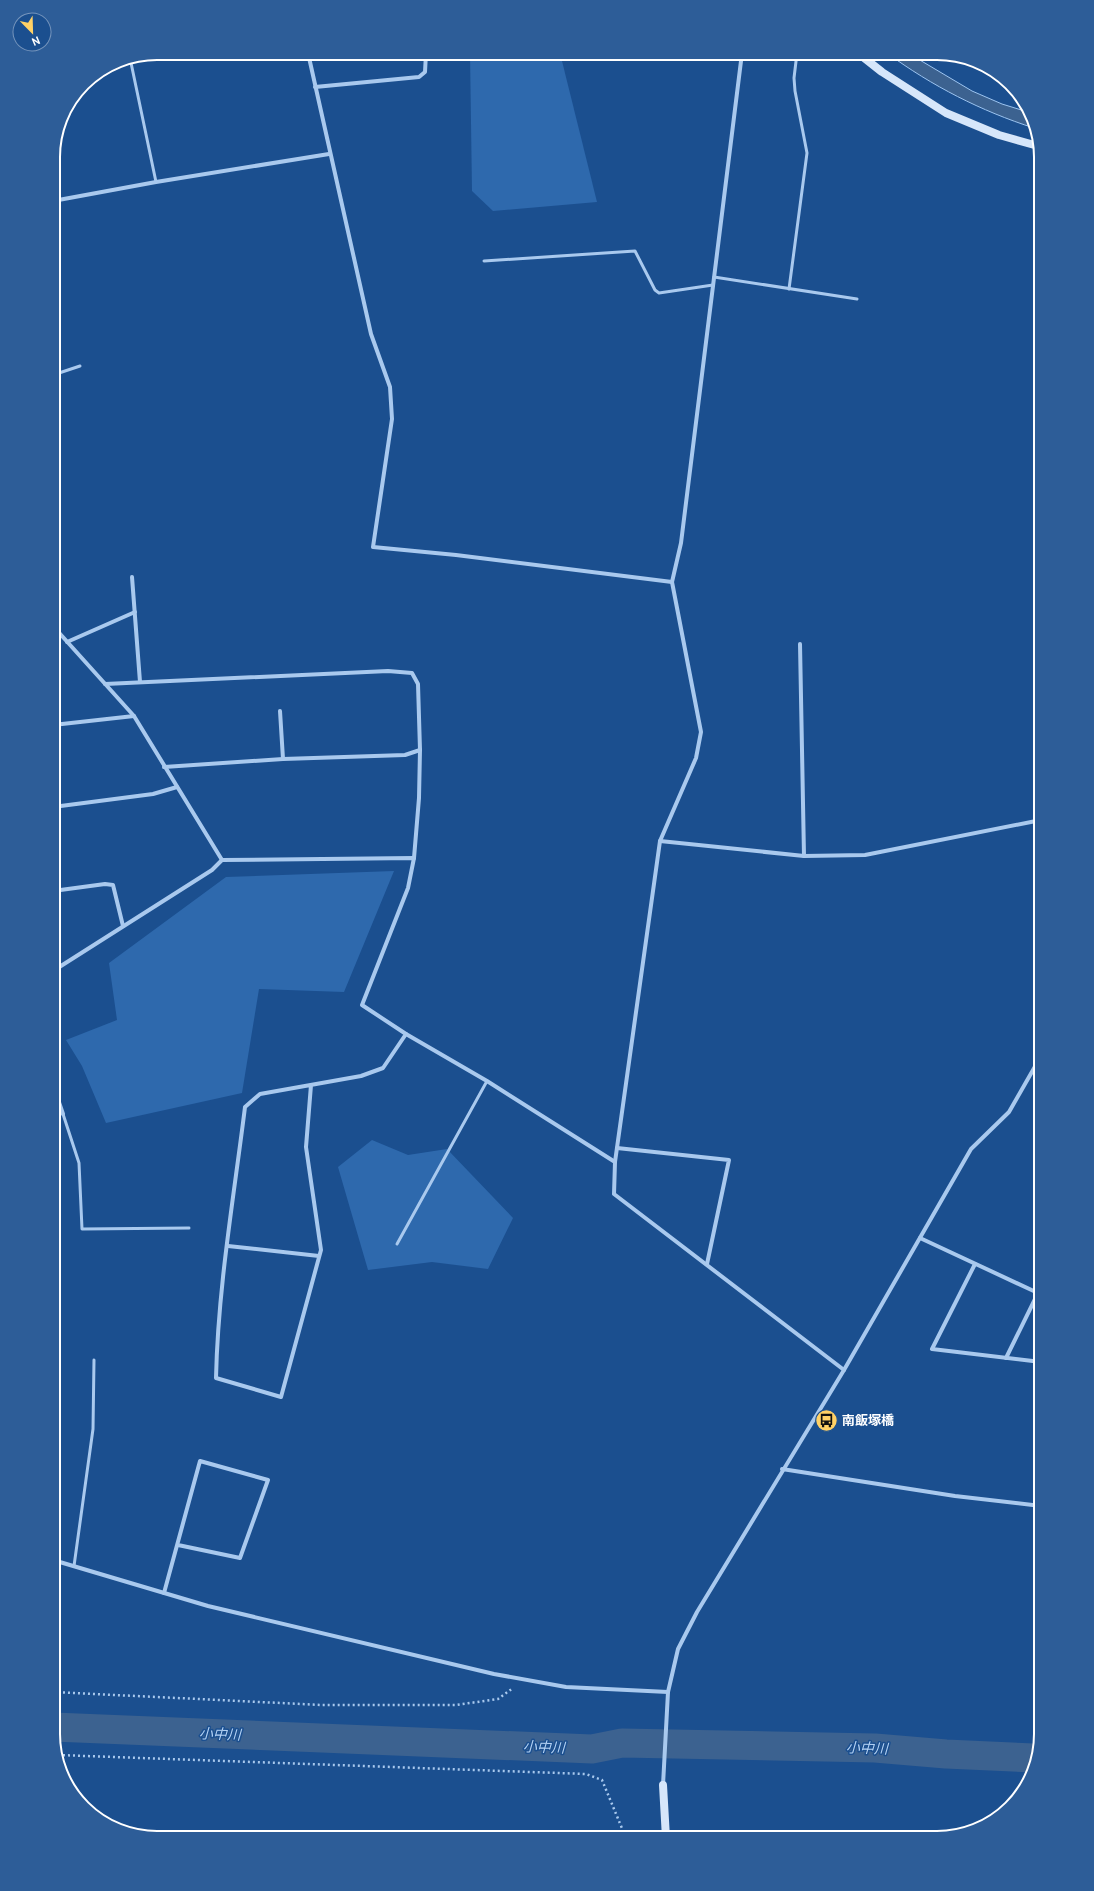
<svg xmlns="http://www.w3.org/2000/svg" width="1094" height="1891" viewBox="0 0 1094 1891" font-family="Cabin,'Noto Sans JP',sans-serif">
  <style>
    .green { fill: #2e69ad }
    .water { fill: #3c6290; stroke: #9cc4f0 }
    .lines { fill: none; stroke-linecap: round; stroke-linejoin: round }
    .river { stroke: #3c6290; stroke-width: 29 }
    .path { stroke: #a9c9ee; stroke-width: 2.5; stroke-dasharray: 2 3; stroke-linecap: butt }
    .lane { stroke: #a9c9ee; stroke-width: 3 }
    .street { stroke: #a9c9ee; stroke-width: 4 }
    .secondary { stroke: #d6e6fa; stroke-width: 8 }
    .labels { text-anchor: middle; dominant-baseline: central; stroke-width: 3; stroke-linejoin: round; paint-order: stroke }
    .poi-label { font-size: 13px; font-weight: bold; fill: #fff; stroke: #1b4f8f; text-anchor: start }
    .water-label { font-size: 14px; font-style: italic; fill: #b5d3f5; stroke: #1b4f8f }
    .rim { fill: none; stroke: #fff; stroke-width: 2 }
  </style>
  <rect width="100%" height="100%" fill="#1b4f8f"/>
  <g class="green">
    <path d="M470 53H560L597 202 493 211 472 191Z"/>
    <path d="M394 871 344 992 259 989 242 1093 106 1123 82 1066 66 1040 117 1020 109 963 226 877Z"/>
    <path d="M372 1140 408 1155 447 1149 513 1218 488 1269 432 1262 368 1270 338 1167Z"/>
  </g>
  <path class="water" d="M887 53H908L972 91 1002 104 1031 113 1034 128C981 111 932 86 887 53Z"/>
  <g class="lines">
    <path class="river" d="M53 1727 592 1749 622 1743 875 1748 946 1754 1034 1758"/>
    <g class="path">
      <path d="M53 1692 322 1705H456L498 1699 513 1688"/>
      <path d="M58 1755 586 1774 602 1780 626 1838"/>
    </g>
    <g class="lane">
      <path d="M130 58 156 182"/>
      <path d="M484 261 635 251 655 290 659 293 713 285"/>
      <path d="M714 277 857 299"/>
      <path d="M789 289 807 153 795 91 794 78 797 53"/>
      <path d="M53 375 80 366"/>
      <path d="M63 1114 79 1163 82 1229 189 1228"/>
      <path d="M397 1244 487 1081"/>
      <path d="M74 1566 93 1429 94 1360"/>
    </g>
    <g class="street">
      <path d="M308 53 371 334 390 387 392 419 373 547 456 555 672 582"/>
      <path d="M742 53 681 543 672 582 701 732 696 758 660 841 615 1162 614 1194 844 1370"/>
      <path d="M315 87 419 77 425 72 426 53"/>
      <path d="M53 201 156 182 329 154"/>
      <path d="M132 577 140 682"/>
      <path d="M53 626 134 716 222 860"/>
      <path d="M67 642 135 612"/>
      <path d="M800 644 804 856"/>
      <path d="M105 684 388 671 412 673 418 684 420 750 419 798 414 858"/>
      <path d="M280 711 283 759"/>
      <path d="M53 725 134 716"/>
      <path d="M164 767 283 759 405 755 420 750"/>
      <path d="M53 807 153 794 177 787"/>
      <path d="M660 841 804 856 865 855 1041 820"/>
      <path d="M53 891 105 884 113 885 123 926"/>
      <path d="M53 971 212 870 222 860 414 858 408 888 362 1005 406 1034 487 1081 615 1162"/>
      <path d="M53 1085 63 1114"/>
      <path d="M311 1085 306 1147 321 1250 281 1397 216 1378C218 1287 234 1196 245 1107L260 1094 361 1076 383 1068 406 1034"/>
      <path d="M617 1148 729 1160 707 1264"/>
      <path d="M920 1238 1038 1293 1006 1358"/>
      <path d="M228 1246 319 1256"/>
      <path d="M975 1264 932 1349 1041 1362"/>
      <path d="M782 1469 955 1496 1041 1506"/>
      <path d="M53 1560 208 1606 494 1674 566 1687 668 1692"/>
      <path d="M164 1593 200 1461 268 1480 240 1558 178 1545"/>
      <path d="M663 1785 668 1692 678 1649 697 1612 844 1370 971 1149 1009 1112 1041 1056"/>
    </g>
    <g class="secondary">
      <path d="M858 53 882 72 946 113 999 135 1038 146"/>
      <path d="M663 1785 666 1838"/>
    </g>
  </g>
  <defs>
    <symbol id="bus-disc" viewBox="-11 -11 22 22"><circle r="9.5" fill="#ffd166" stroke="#1b4f8f"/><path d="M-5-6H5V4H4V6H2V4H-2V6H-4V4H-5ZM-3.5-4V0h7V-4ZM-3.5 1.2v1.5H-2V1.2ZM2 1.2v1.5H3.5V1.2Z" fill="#111"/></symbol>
  </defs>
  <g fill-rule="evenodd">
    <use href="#bus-disc" x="814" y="1408" width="25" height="25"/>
  </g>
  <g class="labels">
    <g class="poi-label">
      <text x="842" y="1420">南飯塚橋</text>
    </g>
    <g class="water-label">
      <text transform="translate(220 1734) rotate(2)">小中川</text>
      <text transform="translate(544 1747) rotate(2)">小中川</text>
      <text transform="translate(867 1748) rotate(2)">小中川</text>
    </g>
  </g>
  <path d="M0 0H1094V1891H0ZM157 60H937A97 97 0 0 1 1034 157V1734A97 97 0 0 1 937 1831H157A97 97 0 0 1 60 1734V157A97 97 0 0 1 157 60Z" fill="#2d5d98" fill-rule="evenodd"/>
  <path class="rim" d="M157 60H937A97 97 0 0 1 1034 157V1734A97 97 0 0 1 937 1831H157A97 97 0 0 1 60 1734V157A97 97 0 0 1 157 60Z"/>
  <g transform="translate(32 32) rotate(157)"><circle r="19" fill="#1b4f8f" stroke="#7695bc"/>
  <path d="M0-3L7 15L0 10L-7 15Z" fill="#ffd166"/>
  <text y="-6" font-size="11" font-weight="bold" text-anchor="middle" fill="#ffffff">N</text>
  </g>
</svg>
